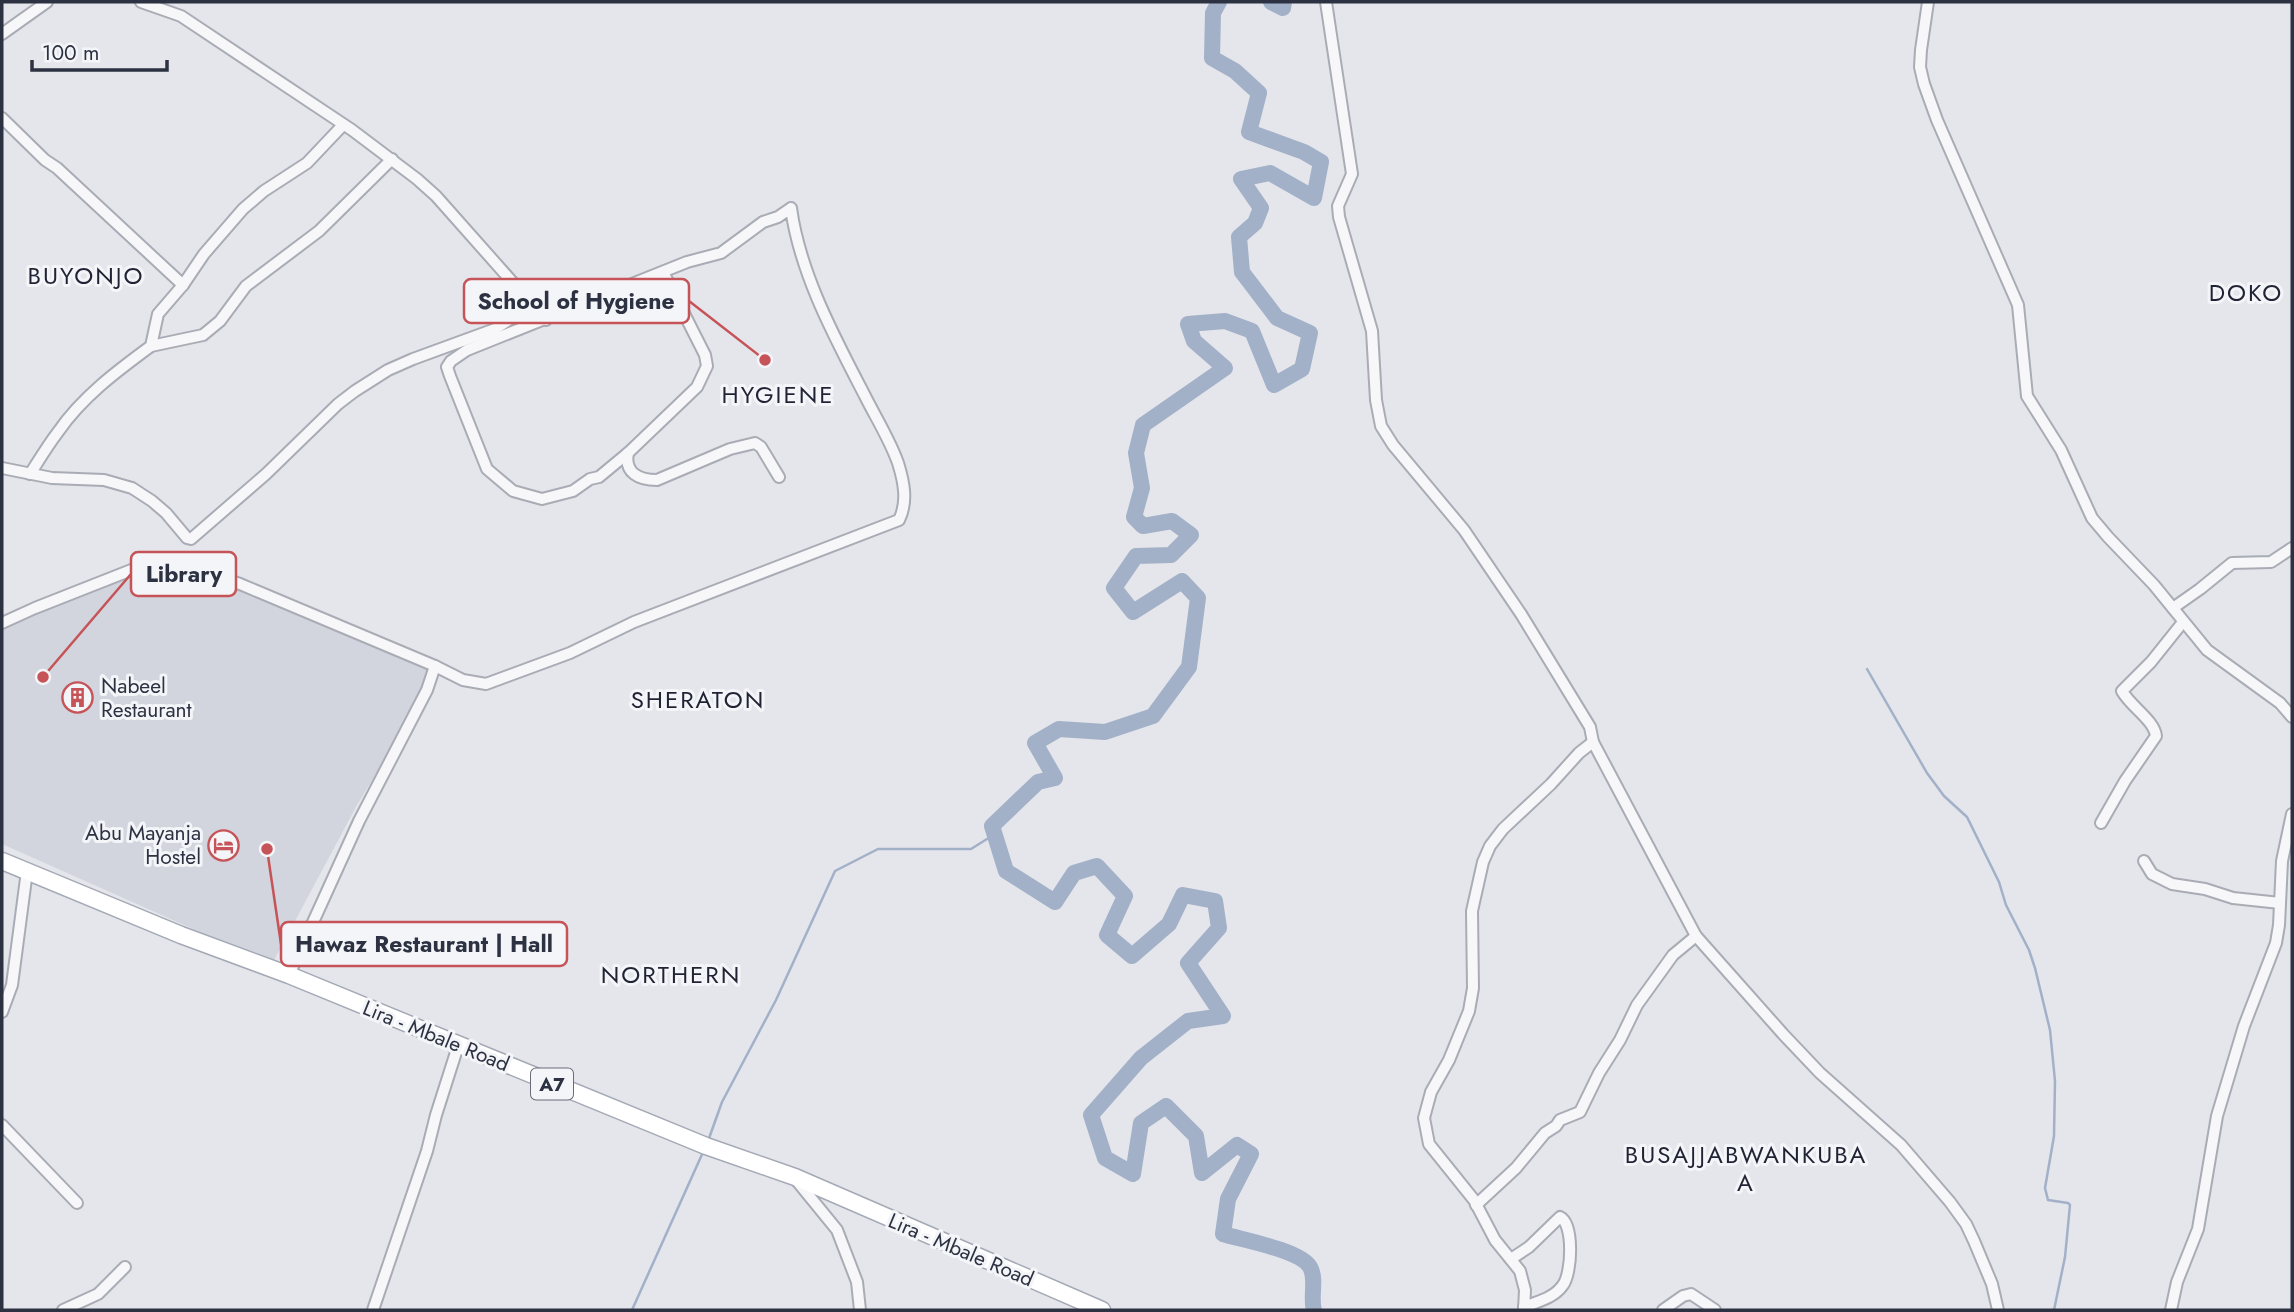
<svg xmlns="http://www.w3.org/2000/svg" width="2294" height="1312" viewBox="0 0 2294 1312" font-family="Jost,sans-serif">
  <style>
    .built { fill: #d2d5dd }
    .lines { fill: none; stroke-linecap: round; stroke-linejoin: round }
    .stream { stroke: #a2b0c8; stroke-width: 2.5 }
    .river { stroke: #a2b0c8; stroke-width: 16 }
    .minor-casing { stroke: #a9acb5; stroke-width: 14 }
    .primary-casing { stroke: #a4a9b6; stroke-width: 19 }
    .minor { stroke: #f7f7f9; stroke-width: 10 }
    .primary { stroke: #fff; stroke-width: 16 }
    .labels { text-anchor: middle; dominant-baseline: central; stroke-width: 6; stroke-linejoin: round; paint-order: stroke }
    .shield { fill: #f4f5f8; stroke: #696c79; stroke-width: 2 }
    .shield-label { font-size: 19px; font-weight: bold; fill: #2d3242 }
    .poi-label { font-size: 21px; fill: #2d3242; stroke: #f4f5f8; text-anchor: start }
    .street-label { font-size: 21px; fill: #2d3242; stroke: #f4f5f8 }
    .quarter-label { font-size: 24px; letter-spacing: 2px; fill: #1f2333; stroke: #f4f5f8 }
    .leader { fill: none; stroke: #c65357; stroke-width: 2.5 }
    .callout-dot { fill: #c65357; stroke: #f4f5f8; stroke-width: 2.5 }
    .callout { fill: #f4f5f8; stroke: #c65357; stroke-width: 2.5 }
    .callout-label { font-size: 23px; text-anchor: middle; font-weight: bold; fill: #2d3242 }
  </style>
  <rect width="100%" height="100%" fill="#e4e6eb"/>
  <path class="built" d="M167 568 234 586 431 666 419 703 357 805 272 964 2 844V628L133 571Z"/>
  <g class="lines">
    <g class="stream">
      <path d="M1867 669 1927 773 1944 796 1967 817 1999 882 2006 905 2029 950 2035 968 2050 1030 2055 1081 2054 1136 2045 1188 2048 1200 2068 1203 2070 1205 2065 1257 2054 1310"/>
      <path d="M708 1141 722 1102 776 1000 835 871 878 849H971L995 834"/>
      <path d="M632 1310 704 1150"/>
    </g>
    <g class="river">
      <path d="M1219 2 1213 13 1212 58 1235 71 1259 93 1249 132 1304 152 1321 162 1314 198 1270 173 1241 179 1261 208 1255 223 1239 237 1242 272 1277 318 1310 333 1302 369 1274 385 1252 331 1225 321 1188 324 1194 341 1225 368 1143 425 1136 453 1142 488 1134 517 1143 526 1172 521 1191 535 1171 555 1136 556 1114 588 1133 612 1182 581 1198 598 1189 667 1153 716 1105 732 1059 729 1035 743 1055 778 1038 782 992 826 1006 871 1055 902 1074 873 1097 866 1125 896 1107 935 1132 956 1169 924 1183 895 1215 901 1219 928 1188 963 1223 1016 1188 1021 1141 1058 1091 1115 1105 1158 1133 1174 1141 1123 1166 1106 1196 1136 1202 1173 1237 1145 1251 1154 1228 1199 1223 1234C1242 1240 1300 1250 1310 1267 1317 1279 1310 1297 1314 1310"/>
      <path d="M1271 2 1283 8 1284 2"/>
    </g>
    <defs>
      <g id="minor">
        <path d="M141 2 181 16 352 130 417 179 436 196 546 320"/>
        <path d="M1326 2 1352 174 1338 206 1339 217 1372 331 1376 400 1381 426 1393 445 1464 530 1521 614 1590 727 1593 742 1696 936 1783 1034 1820 1073 1901 1145 1950 1202 1966 1224 1974 1241 1992 1284 1998 1310"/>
        <path d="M1928 2 1921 50 1920 67 1924 84 1937 120 2018 305 2027 396 2061 450 2092 518 2108 537 2154 585 2207 650 2280 703 2292 717"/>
        <path d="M2 34 47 2"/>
        <path d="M2 118 45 160 57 168 183 285"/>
        <path d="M151 346 203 335 220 321 246 286 319 231 392 159"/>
        <path d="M628 453C624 473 639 480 657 480L730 449 755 443 761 447 779 477"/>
        <path d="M2 468 52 478 104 480 132 488 152 501 166 513 187 538 191 539 266 474 338 404 355 391 388 370 413 359 495 329 534 304"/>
        <path d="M30 474C39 460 48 445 58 432 82 397 117 371 151 346L158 314 183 285 204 254 243 209 264 191 307 163 343 125"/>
        <path d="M2173 608 2200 589 2232 563 2271 562 2292 548"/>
        <path d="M2 623 35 608 134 569 170 564 190 567 240 584 435 666 427 690 359 821 289 975"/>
        <path d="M435 666 463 680 486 684 570 653 634 622 899 520C908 502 904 482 898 463 890 440 876 418 865 396 835 338 800 274 791 208L778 217 763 222 721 253 687 262 467 350 451 361 447 367 450 376 487 469 513 491 542 499 573 491 590 479 599 477 628 453 697 387 707 366 705 355 663 272"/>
        <path d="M2101 823 2125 781 2156 736C2154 720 2131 707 2122 691L2151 662 2183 622"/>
        <path d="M2144 861 2152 874 2172 884 2205 889 2233 898 2280 903"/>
        <path d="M2 1012 12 985 27 871"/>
        <path d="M2 1125 77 1203"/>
        <path d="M797 1181 837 1230 857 1282 860 1310"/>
        <path d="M1476 1205 1516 1168 1545 1133 1556 1126 1560 1120 1580 1112 1599 1073 1620 1040 1637 1005 1673 955 1696 936"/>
        <path d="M1511 1259 1529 1247 1560 1217C1574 1224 1572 1273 1563 1285 1554 1298 1539 1301 1524 1307"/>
        <path d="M63 1310 98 1294 125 1267"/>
        <path d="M373 1310 427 1151 436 1115 458 1046"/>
        <path d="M1524 1310 1525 1290 1520 1271 1495 1240 1474 1200 1429 1144 1424 1118 1431 1092 1449 1060 1469 1011 1473 988 1472 911 1483 862 1490 846 1503 829 1551 784 1579 753 1593 742"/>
        <path d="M1663 1310 1683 1296 1691 1294 1715 1310"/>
        <path d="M2171 1310 2177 1282 2198 1229 2217 1116 2244 1026 2276 943 2279 925 2282 861 2292 814"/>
      </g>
      <path id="primary" d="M2 861 181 935 289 975 706 1146 795 1177 1102 1310"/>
    </defs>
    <use href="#minor" class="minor-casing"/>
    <use href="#primary" class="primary-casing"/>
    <use href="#minor" class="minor"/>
    <use href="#primary" class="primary"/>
  </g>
  <defs>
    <symbol id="building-ring" viewBox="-11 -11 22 22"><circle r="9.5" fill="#f4f5f8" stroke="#c65357" stroke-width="1.5"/><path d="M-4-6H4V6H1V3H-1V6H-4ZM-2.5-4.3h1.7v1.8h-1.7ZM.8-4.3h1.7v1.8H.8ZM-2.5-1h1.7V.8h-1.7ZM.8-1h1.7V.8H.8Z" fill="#c65357"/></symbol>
    <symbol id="hotel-ring" viewBox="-11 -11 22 22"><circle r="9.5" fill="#f4f5f8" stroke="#c65357" stroke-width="1.5"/><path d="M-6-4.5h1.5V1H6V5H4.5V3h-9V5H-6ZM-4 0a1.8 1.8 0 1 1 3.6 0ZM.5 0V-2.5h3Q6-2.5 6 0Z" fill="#c65357"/></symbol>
  </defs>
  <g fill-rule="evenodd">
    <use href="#building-ring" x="60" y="680" width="35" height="35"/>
    <use href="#hotel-ring" x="206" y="828" width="35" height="35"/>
  </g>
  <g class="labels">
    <rect class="shield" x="531" y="1068.5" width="42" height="31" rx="5"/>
    <g class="shield-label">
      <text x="552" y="1084">A7</text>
    </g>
    <g class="poi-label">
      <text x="101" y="686">Nabeel<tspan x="101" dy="24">Restaurant</tspan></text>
      <text x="201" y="833" text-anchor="end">Abu Mayanja<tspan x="201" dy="24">Hostel</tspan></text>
    </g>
    <g class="street-label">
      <text transform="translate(436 1036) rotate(22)">Lira - Mbale Road</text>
      <text transform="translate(961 1250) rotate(23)">Lira - Mbale Road</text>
    </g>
    <g class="quarter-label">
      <text x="86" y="275">BUYONJO</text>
      <text x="2246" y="292">DOKO</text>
      <text x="778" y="394">HYGIENE</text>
      <text x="698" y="699">SHERATON</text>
      <text x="671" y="974">NORTHERN</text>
      <text x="1746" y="1154">BUSAJJABWANKUBA<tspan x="1746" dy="28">A</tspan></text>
    </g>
  </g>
  <path class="leader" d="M765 360L689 301M43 677L131 574M267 849L281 944"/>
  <g class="callout-dot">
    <circle cx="765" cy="360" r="7"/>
    <circle cx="43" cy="677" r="7"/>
    <circle cx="267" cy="849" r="7"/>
  </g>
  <g class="callout">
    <rect x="464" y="279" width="225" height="44" rx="7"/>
    <rect x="131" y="552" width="105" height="44" rx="7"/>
    <rect x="281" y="922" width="286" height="44" rx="7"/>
  </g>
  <g class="callout-label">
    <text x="576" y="309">School of Hygiene</text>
    <text x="184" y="582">Library</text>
    <text x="424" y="952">Hawaz Restaurant | Hall</text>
  </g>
  <rect width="2294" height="1312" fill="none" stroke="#2d3242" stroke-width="7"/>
  <path d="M32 60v10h135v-10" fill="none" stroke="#2d3242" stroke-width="3.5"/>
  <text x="42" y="60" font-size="21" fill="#2d3242" stroke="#f4f5f8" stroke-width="5" paint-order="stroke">100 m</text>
</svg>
